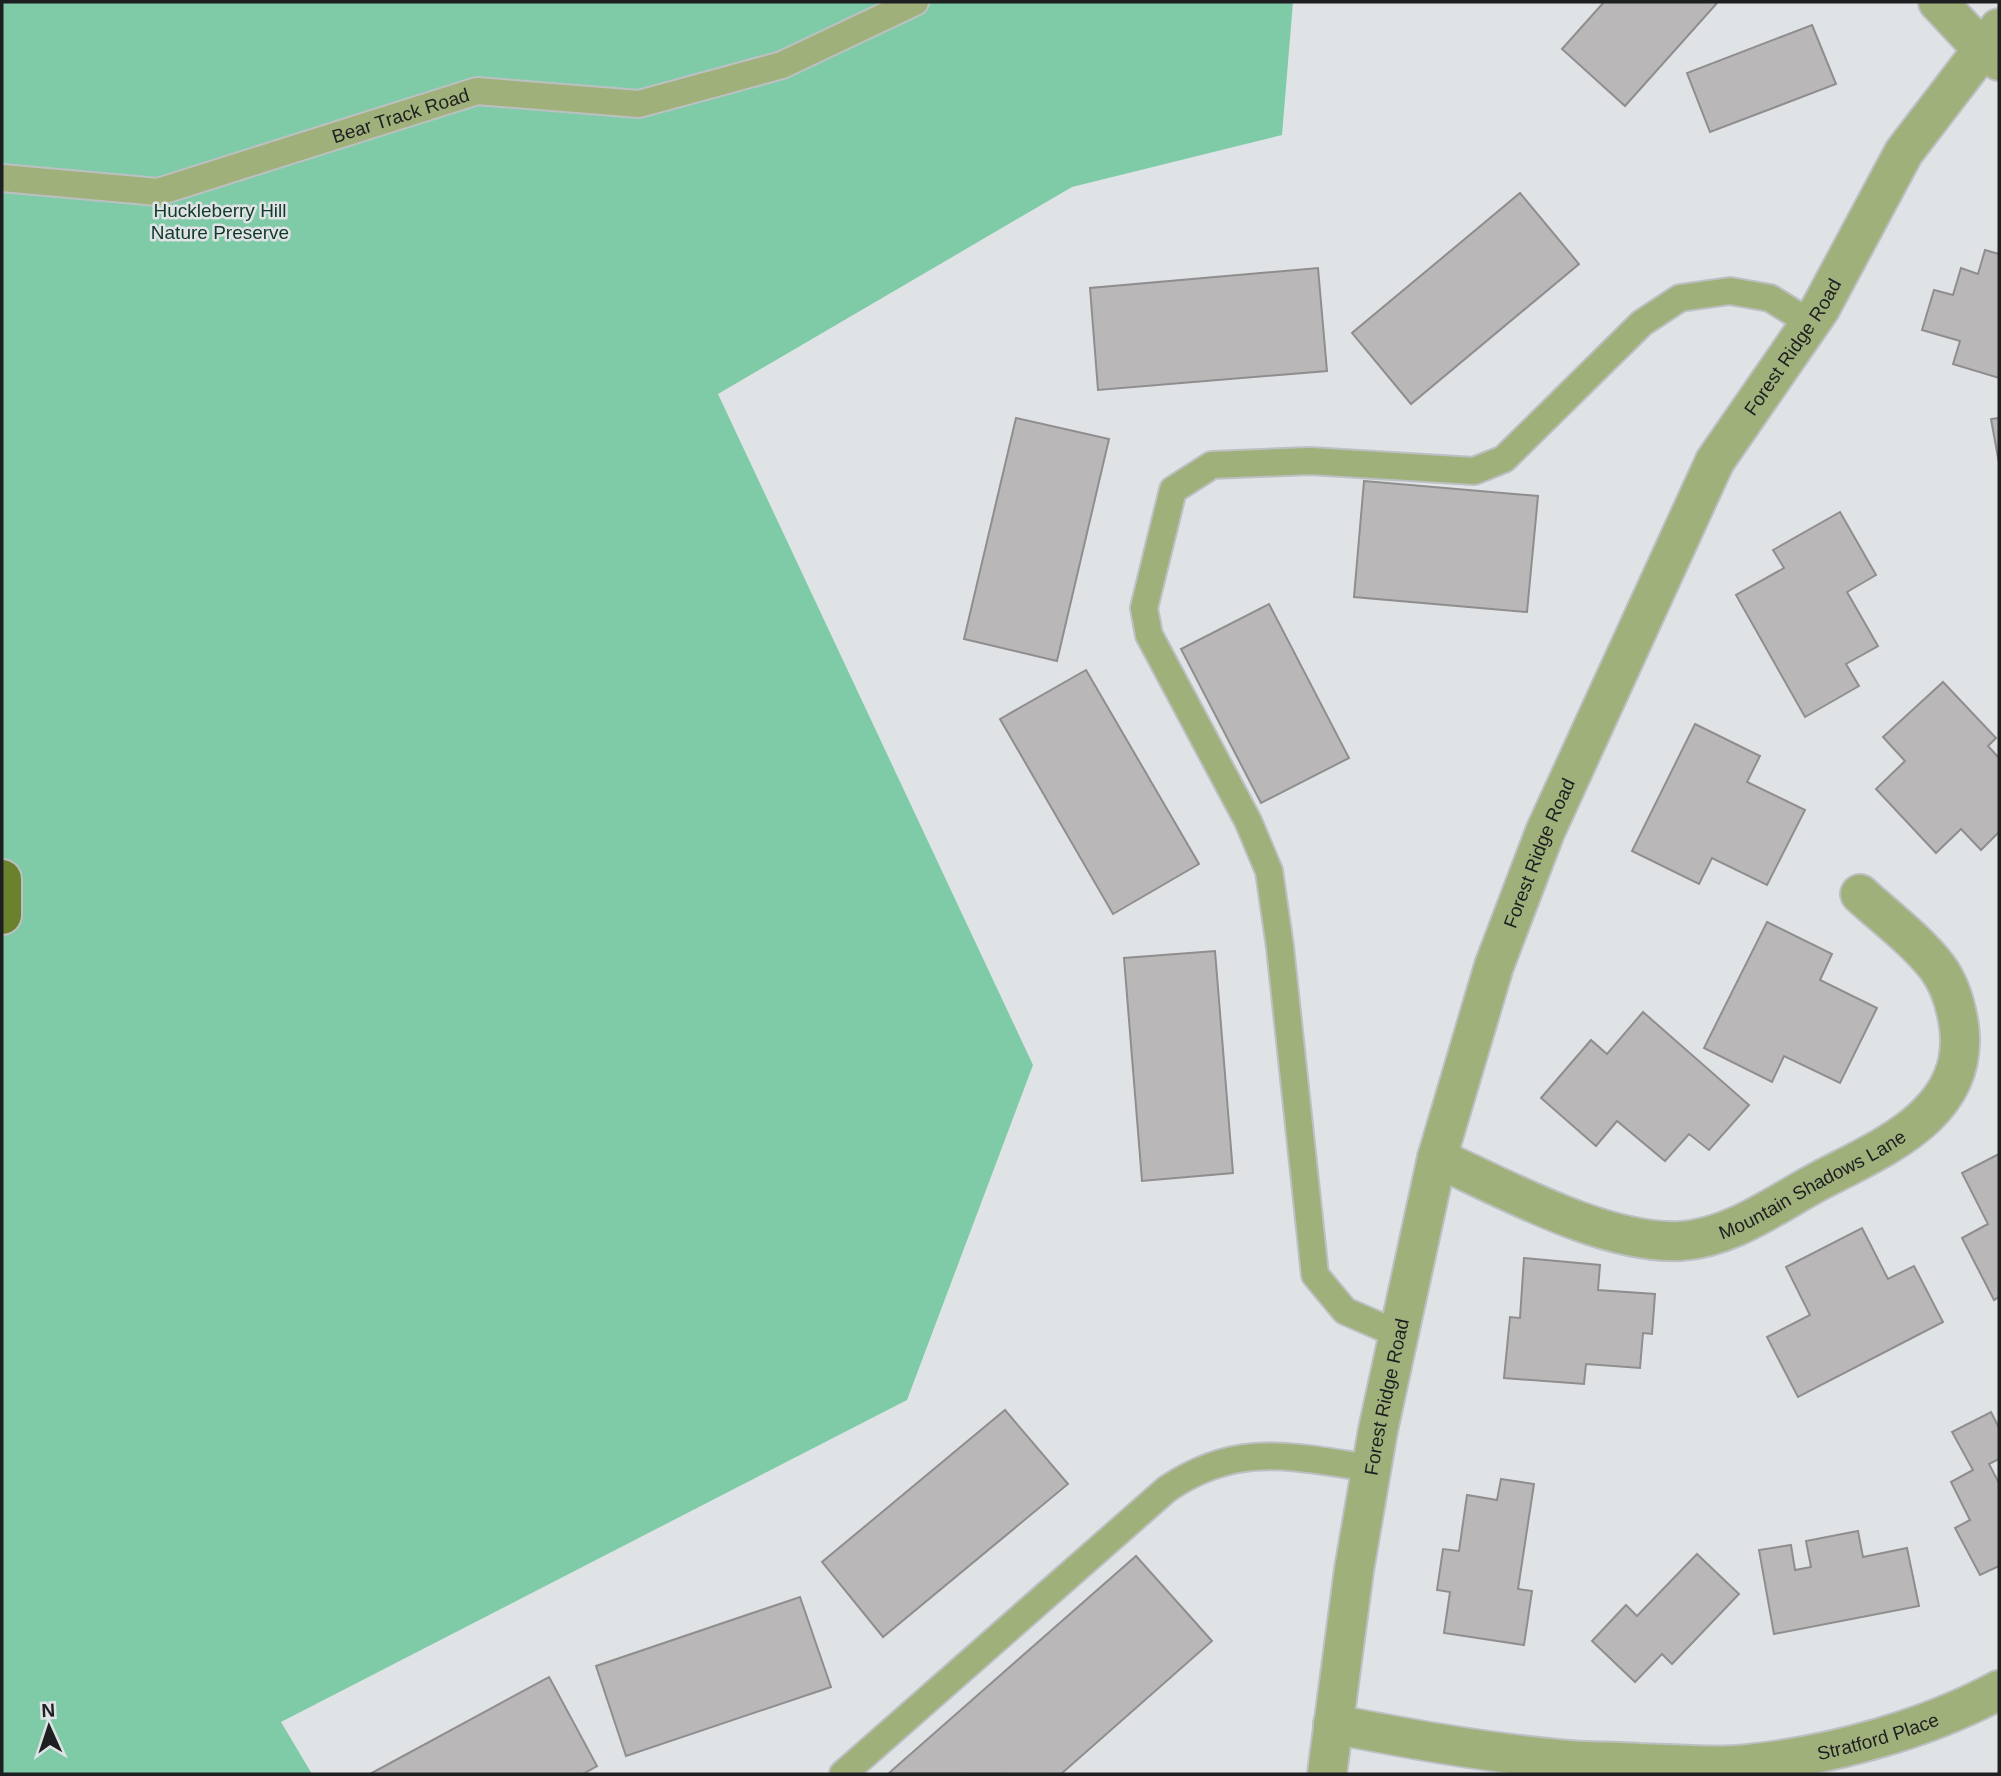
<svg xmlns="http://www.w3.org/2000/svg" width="2001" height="1776" viewBox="0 0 2001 1776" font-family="Helvetica,sans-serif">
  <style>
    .green { fill: #7fcba7 }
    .building { fill: #bab7b9; stroke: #908d8f; stroke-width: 2 }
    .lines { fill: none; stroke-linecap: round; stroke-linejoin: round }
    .lane-casing { stroke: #bdc0c2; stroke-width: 30 }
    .street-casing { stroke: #bdc0c2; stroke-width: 42 }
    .primary-casing { stroke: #bdc0c2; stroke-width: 42 }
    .lane { stroke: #9fb07b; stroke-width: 26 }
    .street { stroke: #9fb07b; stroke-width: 38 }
    .primary { stroke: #6a812d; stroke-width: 38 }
    .labels { text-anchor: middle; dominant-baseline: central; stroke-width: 5; stroke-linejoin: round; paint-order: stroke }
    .street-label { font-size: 19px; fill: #1e1f20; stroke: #e0e3e6 }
    .park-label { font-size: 19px; fill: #123a29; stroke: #e0e3e6 }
  </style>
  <rect width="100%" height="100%" fill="#e0e3e6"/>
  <path class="green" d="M2 2H1293L1282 135 1072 187 718 394 1033 1065 907 1400 281 1722 312 1774H2Z"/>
  <g class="building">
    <path d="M1604 2H1718L1625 106 1562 49Z"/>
    <path d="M1812 25 1836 84 1710 132 1687 73Z"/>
    <path d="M1520 193 1579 264 1411 404 1352 333Z"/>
    <path d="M1985 250 1999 254V378L1953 364 1960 341 1922 330 1934 290 1953 295 1961 268 1978 274Z"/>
    <path d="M1318 268 1327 371 1098 390 1090 288Z"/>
    <path d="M1016 418 1109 439 1057 661 964 639Z"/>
    <path d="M1999 418V463L1991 419Z"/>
    <path d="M1364 481 1538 496 1527 612 1354 597Z"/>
    <path d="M1840 512 1876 575 1847 592 1878 646 1846 664 1859 686 1805 717 1736 595 1784 568 1773 550Z"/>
    <path d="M1269 604 1349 758 1261 803 1181 649Z"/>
    <path d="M1086 670 1199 864 1113 914 1000 719Z"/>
    <path d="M1943 682 1996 738 1988 746 1999 758V832L1981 850 1961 829 1936 853 1876 789 1905 761 1883 737Z"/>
    <path d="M1695 724 1760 756 1747 782 1805 810 1767 885 1712 858 1699 884 1632 851Z"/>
    <path d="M1767 922 1832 954 1820 980 1877 1008 1840 1083 1784 1056 1772 1082 1704 1048Z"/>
    <path d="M1215 951 1233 1173 1142 1181 1124 958Z"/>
    <path d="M1643 1012 1749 1105 1709 1150 1689 1134 1665 1161 1617 1121 1596 1146 1541 1098 1591 1040 1607 1054Z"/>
    <path d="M1999 1154V1297L1994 1300 1962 1238 1988 1224 1962 1173Z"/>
    <path d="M1862 1228 1888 1279 1914 1266 1943 1322 1798 1397 1767 1337 1810 1315 1786 1267Z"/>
    <path d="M1524 1258 1600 1265 1598 1290 1655 1294 1652 1334 1643 1333 1640 1368 1586 1364 1584 1384 1504 1378 1510 1317 1520 1318Z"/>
    <path d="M1005 1410 1068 1484 883 1637 822 1562Z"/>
    <path d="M1991 1412 1999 1428V1459L1989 1464 1999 1483V1566L1980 1575 1955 1528 1970 1520 1951 1482 1973 1470 1952 1432Z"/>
    <path d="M1501 1479 1534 1484 1518 1589 1532 1591 1524 1645 1444 1633 1450 1592 1437 1590 1443 1549 1459 1551 1467 1495 1497 1500Z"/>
    <path d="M1858 1531 1863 1557 1907 1548 1919 1606 1774 1634 1759 1550 1791 1545 1795 1570 1811 1567 1806 1541Z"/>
    <path d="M1697 1554 1739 1594 1672 1664 1662 1654 1635 1682 1592 1641 1626 1605 1637 1616Z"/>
    <path d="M1136 1556 1212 1641 1061 1774 889 1773Z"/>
    <path d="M800 1597 831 1687 626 1756 596 1666Z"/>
    <path d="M549 1677 597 1766 583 1774H370Z"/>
  </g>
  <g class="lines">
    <defs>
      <g id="lane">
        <path id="s1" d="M2 178 158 192 477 91 639 104 782 65 915 2"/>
        <path d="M1398 1334 1345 1311 1315 1275 1280 947 1269 871 1248 821 1149 635 1144 608 1173 490 1212 465 1310 461 1474 471 1504 459 1642 323 1680 298 1730 291 1770 298 1810 323"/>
        <path d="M843 1774 1167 1489C1238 1441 1292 1457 1371 1468"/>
      </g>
      <g id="street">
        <path d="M1938 2 1982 49 1999 61"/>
        <path id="s2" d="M1437 1158C1505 1189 1606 1245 1681 1241 1732 1238 1777 1203 1821 1180 1884 1147 1970 1113 1959 1026 1956 1006 1950 984 1937 967 1916 940 1885 917 1860 894"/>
        <path id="s3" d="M1333 1724C1405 1738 1476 1751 1549 1758 1578 1762 1609 1761 1639 1763 1676 1764 1719 1768 1756 1763 1836 1754 1929 1728 1999 1690"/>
        <path id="s4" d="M1327 1774 1354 1570 1378 1430 1437 1158 1494 966 1545 832 1715 461 1820 309 1904 152 1999 28"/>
      </g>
      <path id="primary" d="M2 879V915"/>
    </defs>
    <use href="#lane" class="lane-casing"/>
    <use href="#street" class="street-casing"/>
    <use href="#primary" class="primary-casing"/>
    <use href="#lane" class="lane"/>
    <use href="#street" class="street"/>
    <use href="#primary" class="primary"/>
  </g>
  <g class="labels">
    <g class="street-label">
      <text stroke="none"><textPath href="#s1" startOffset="411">Bear Track Road</textPath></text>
      <text stroke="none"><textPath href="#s4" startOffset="1516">Forest Ridge Road</textPath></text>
      <text stroke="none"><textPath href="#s4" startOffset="948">Forest Ridge Road</textPath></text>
      <text stroke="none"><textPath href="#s2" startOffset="404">Mountain Shadows Lane</textPath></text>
      <text stroke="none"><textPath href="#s4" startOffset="382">Forest Ridge Road</textPath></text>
      <text stroke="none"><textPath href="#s3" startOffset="551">Stratford Place</textPath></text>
    </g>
    <g class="park-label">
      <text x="220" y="210">Huckleberry Hill<tspan x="220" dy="22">Nature Preserve</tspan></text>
    </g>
  </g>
  <rect width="2001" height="1776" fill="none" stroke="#1e1f20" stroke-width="7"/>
  <g transform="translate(49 1727) rotate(357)" stroke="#e0e3e6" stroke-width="5" paint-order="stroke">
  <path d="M0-5L12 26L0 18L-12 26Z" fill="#1e1f20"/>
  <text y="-10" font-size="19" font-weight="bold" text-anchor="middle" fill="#1e1f20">N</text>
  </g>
</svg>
